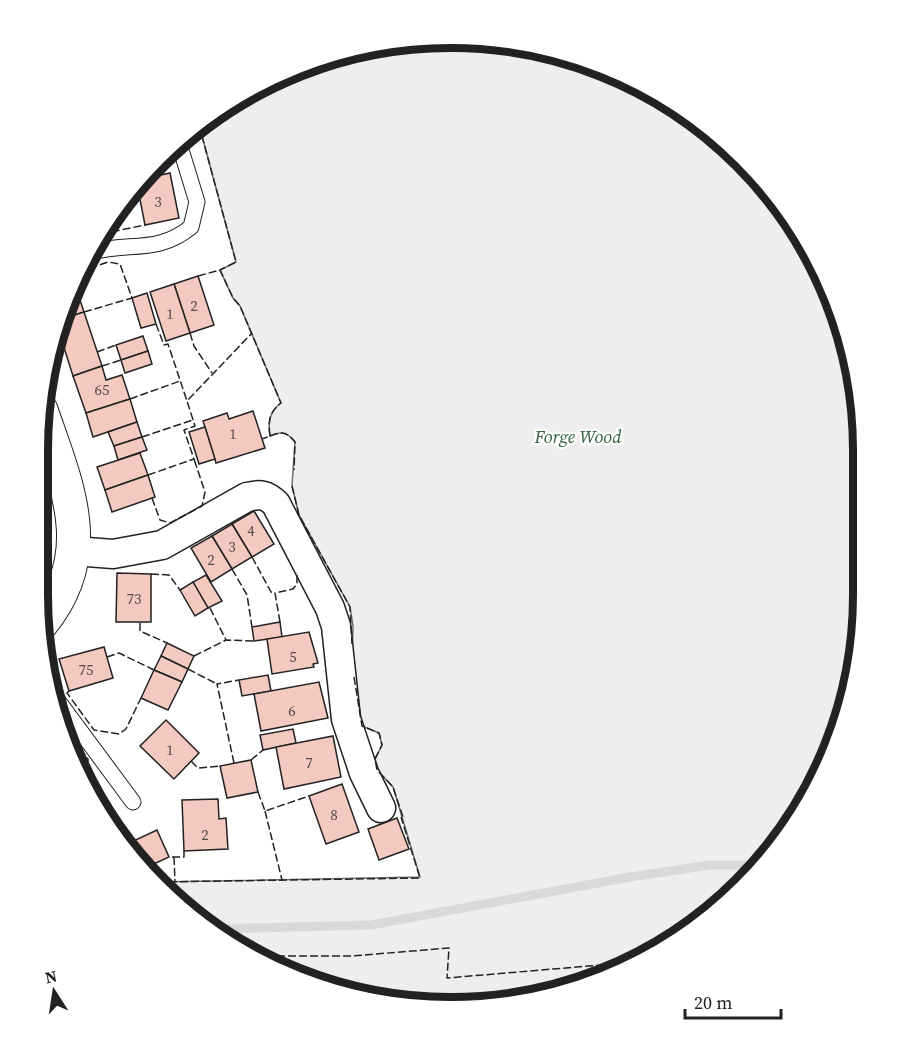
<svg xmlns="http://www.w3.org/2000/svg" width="901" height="1045" viewBox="0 0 901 1045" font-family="'Source Serif 4',serif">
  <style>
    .green { fill: #eee; stroke: #6f6f6f; stroke-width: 1.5 }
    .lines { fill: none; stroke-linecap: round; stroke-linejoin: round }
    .stream { stroke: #d9d9d9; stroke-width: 9 }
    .building { fill: #f3c9c0; stroke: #222; stroke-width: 1.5 }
    .service-casing { stroke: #222; stroke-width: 17 }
    .minor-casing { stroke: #222; stroke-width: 31 }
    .tertiary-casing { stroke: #222; stroke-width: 35 }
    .service { stroke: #fff; stroke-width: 15 }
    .minor { stroke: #fff; stroke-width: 28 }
    .tertiary { stroke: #fff; stroke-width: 33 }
    .fence { stroke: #222; stroke-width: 1.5; stroke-dasharray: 8 3; stroke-linecap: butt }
    .labels { text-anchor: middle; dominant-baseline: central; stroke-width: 4.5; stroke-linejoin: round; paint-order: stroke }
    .number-label { font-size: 15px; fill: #564c4a }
    .park-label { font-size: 18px; font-style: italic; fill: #2f5e38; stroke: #fff }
    .rim { fill: none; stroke: #222; stroke-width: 8 }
  </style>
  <rect width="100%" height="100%" fill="#fff"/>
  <path class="green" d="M477 38 557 51 633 80 702 123 761 178 808 244 841 317 863 423V595L856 675 832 752 794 824 742 887 657 952 584 985 478 1007 396 1004 293 976 221 938 158 882 420 877 393 787 377 770 375 759 382 745 379 733 362 726 352 658 353 626 350 607 299 515 292 486 295 442C287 432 282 431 270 436 268 422 269 412 281 403L240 306 233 298 220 270 236 262 199 125 244 93 317 60 396 41Z"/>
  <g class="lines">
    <path class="stream" d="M211 929 371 925 630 877 710 865H760"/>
  </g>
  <g class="building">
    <path d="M170 173 179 218 145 225 137 184 142 179Z"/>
    <path d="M198 276 214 325 190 333 174 284Z"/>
    <path d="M174 284 190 333 166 341 150 292Z"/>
    <path d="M75 285 84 312 65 318Z"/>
    <path d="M147 293 156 324 141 328 132 298Z"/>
    <path d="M84 312 102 366 73 376 60 335 65 318Z"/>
    <path d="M143 336 148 351 121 360 116 345Z"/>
    <path d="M148 351 152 364 125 373 121 360Z"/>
    <path d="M102 366 106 380 122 375 130 399 86 413 73 376Z"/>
    <path d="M130 399 137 422 93 437 86 413Z"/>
    <path d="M253 411 265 448 216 463 203 421 227 413 229 419Z"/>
    <path d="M137 422 142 437 114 446 108 432Z"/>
    <path d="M205 427 215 459 199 464 189 432Z"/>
    <path d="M142 437 147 450 118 460 114 446Z"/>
    <path d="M140 453 148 475 105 490 97 467Z"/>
    <path d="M148 475 155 497 112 512 105 490Z"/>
    <path d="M254 511 274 544 252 557 232 524Z"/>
    <path d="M232 524 252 557 232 569 212 536Z"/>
    <path d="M212 536 232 569 211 582 191 548Z"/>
    <path d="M117 573 151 574V622H116Z"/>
    <path d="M206 575 222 601 208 608 193 582Z"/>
    <path d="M193 582 208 608 195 616 180 590Z"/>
    <path d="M280 622 282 637 254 641 252 627Z"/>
    <path d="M309 632 318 663 313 664 314 667 272 674 267 639Z"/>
    <path d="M167 643 194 656 188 669 161 656Z"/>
    <path d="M104 647 113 678 69 691 59 659Z"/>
    <path d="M161 656 188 669 182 682 154 670Z"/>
    <path d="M154 670 182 682 168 710 141 698Z"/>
    <path d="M268 675 271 691 242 696 239 680Z"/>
    <path d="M319 682 328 718 261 731 254 694Z"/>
    <path d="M166 720 199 753 174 779 140 746Z"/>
    <path d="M293 729 296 743 263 750 260 735Z"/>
    <path d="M333 736 341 777 284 789 276 747Z"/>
    <path d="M251 760 258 792 227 798 220 766Z"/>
    <path d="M342 784 359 832 326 844 309 796Z"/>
    <path d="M218 799 219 819 226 818 228 849 184 851 182 800Z"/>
    <path d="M397 818 409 849 379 860 368 829Z"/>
    <path d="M157 830 169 857 143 869 129 843Z"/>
  </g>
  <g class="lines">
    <defs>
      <g id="service">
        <path d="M89 253C127 241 157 255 191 227L197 202 178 140"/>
        <path d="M50 690 133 802"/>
      </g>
      <path id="minor" d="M74 551 113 554 162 545 247 497C260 494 266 494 276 504L330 608 336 626 346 719 364 773 381 808"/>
      <path id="tertiary" d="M41 410C67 486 99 553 41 624"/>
    </defs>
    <use href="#service" class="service-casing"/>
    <use href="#minor" class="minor-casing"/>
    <use href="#tertiary" class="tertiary-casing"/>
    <use href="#service" class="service"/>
    <use href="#minor" class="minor"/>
    <use href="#tertiary" class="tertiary"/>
    <g class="fence">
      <path d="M199 125 236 262 220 270"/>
      <path d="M101 234 145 225"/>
      <path d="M79 272 108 262 120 264 132 298 84 312"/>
      <path d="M198 276 220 270 233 298 240 306 281 403C269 412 268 422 270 436L262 439"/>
      <path d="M156 324 164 345 168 344 187 401"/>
      <path d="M190 333 194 346 212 373"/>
      <path d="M97 352 116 345"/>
      <path d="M102 366 121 360"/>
      <path d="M130 399 180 381"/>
      <path d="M270 436C282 431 287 432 295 442L294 470"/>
      <path d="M142 437 193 420"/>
      <path d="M196 465 184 430 195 426 187 401 252 333"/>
      <path d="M148 475 194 459"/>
      <path d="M292 486 299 515 350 607 352 644"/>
      <path d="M152 498 160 520 170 523 202 506 205 492 196 465"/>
      <path d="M252 557 271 592 275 593"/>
      <path d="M232 569 247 595 252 627"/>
      <path d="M151 574 169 575 180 590"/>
      <path d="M210 608 226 640"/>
      <path d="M280 622 275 593 293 589 297 584V572"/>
      <path d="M140 623V631L167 643"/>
      <path d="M194 656 226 640 254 641"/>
      <path d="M107 657 119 653 154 670"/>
      <path d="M188 669 217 684"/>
      <path d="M354 677 362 726 379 733 382 745 375 759 377 770 393 787 403 817"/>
      <path d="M69 691 67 693 94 730 119 734 126 729 141 698"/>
      <path d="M60 723 88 759 87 778 83 781"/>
      <path d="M251 760 263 750"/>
      <path d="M191 761 198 768 220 766"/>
      <path d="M234 763 217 684 239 680"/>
      <path d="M258 792 265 811 309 796"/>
      <path d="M265 811 282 880"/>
      <path d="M172 857H184V851"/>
      <path d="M174 857 175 882"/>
      <path d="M158 882 420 878 401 817"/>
      <path d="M255 956H352L449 948 447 978 636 962"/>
    </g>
  </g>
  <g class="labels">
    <g class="number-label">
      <text x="158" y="201">3</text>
      <text x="194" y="305">2</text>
      <text x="170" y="313">1</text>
      <text x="102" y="389">65</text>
      <text x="233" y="433">1</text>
      <text x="251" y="530">4</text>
      <text x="232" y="546">3</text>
      <text x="211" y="559">2</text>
      <text x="134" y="598">73</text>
      <text x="293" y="656">5</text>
      <text x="86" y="669">75</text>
      <text x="292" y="710">6</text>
      <text x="170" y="749">1</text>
      <text x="309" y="762">7</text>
      <text x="334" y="814">8</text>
      <text x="205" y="834">2</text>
    </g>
    <g class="park-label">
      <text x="578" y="436">Forge Wood</text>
    </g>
  </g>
  <path d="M0 0H901V1045H0ZM450 48H451A402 402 0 0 1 853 450V595A402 402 0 0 1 451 997H450A402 402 0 0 1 48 595V450A402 402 0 0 1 450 48Z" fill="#fff" fill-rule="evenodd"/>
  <path class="rim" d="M450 48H451A402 402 0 0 1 853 450V595A402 402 0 0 1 451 997H450A402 402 0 0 1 48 595V450A402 402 0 0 1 450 48Z"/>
  <g transform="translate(54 991) rotate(348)" stroke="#ffffff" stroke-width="4.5" paint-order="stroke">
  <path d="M0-4.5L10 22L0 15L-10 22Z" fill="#222222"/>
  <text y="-9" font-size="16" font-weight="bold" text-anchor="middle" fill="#222222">N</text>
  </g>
  <path d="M685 1009v9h96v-9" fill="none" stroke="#222222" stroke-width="3"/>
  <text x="694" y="1009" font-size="18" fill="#222222" stroke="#ffffff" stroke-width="4.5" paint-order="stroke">20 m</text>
</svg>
